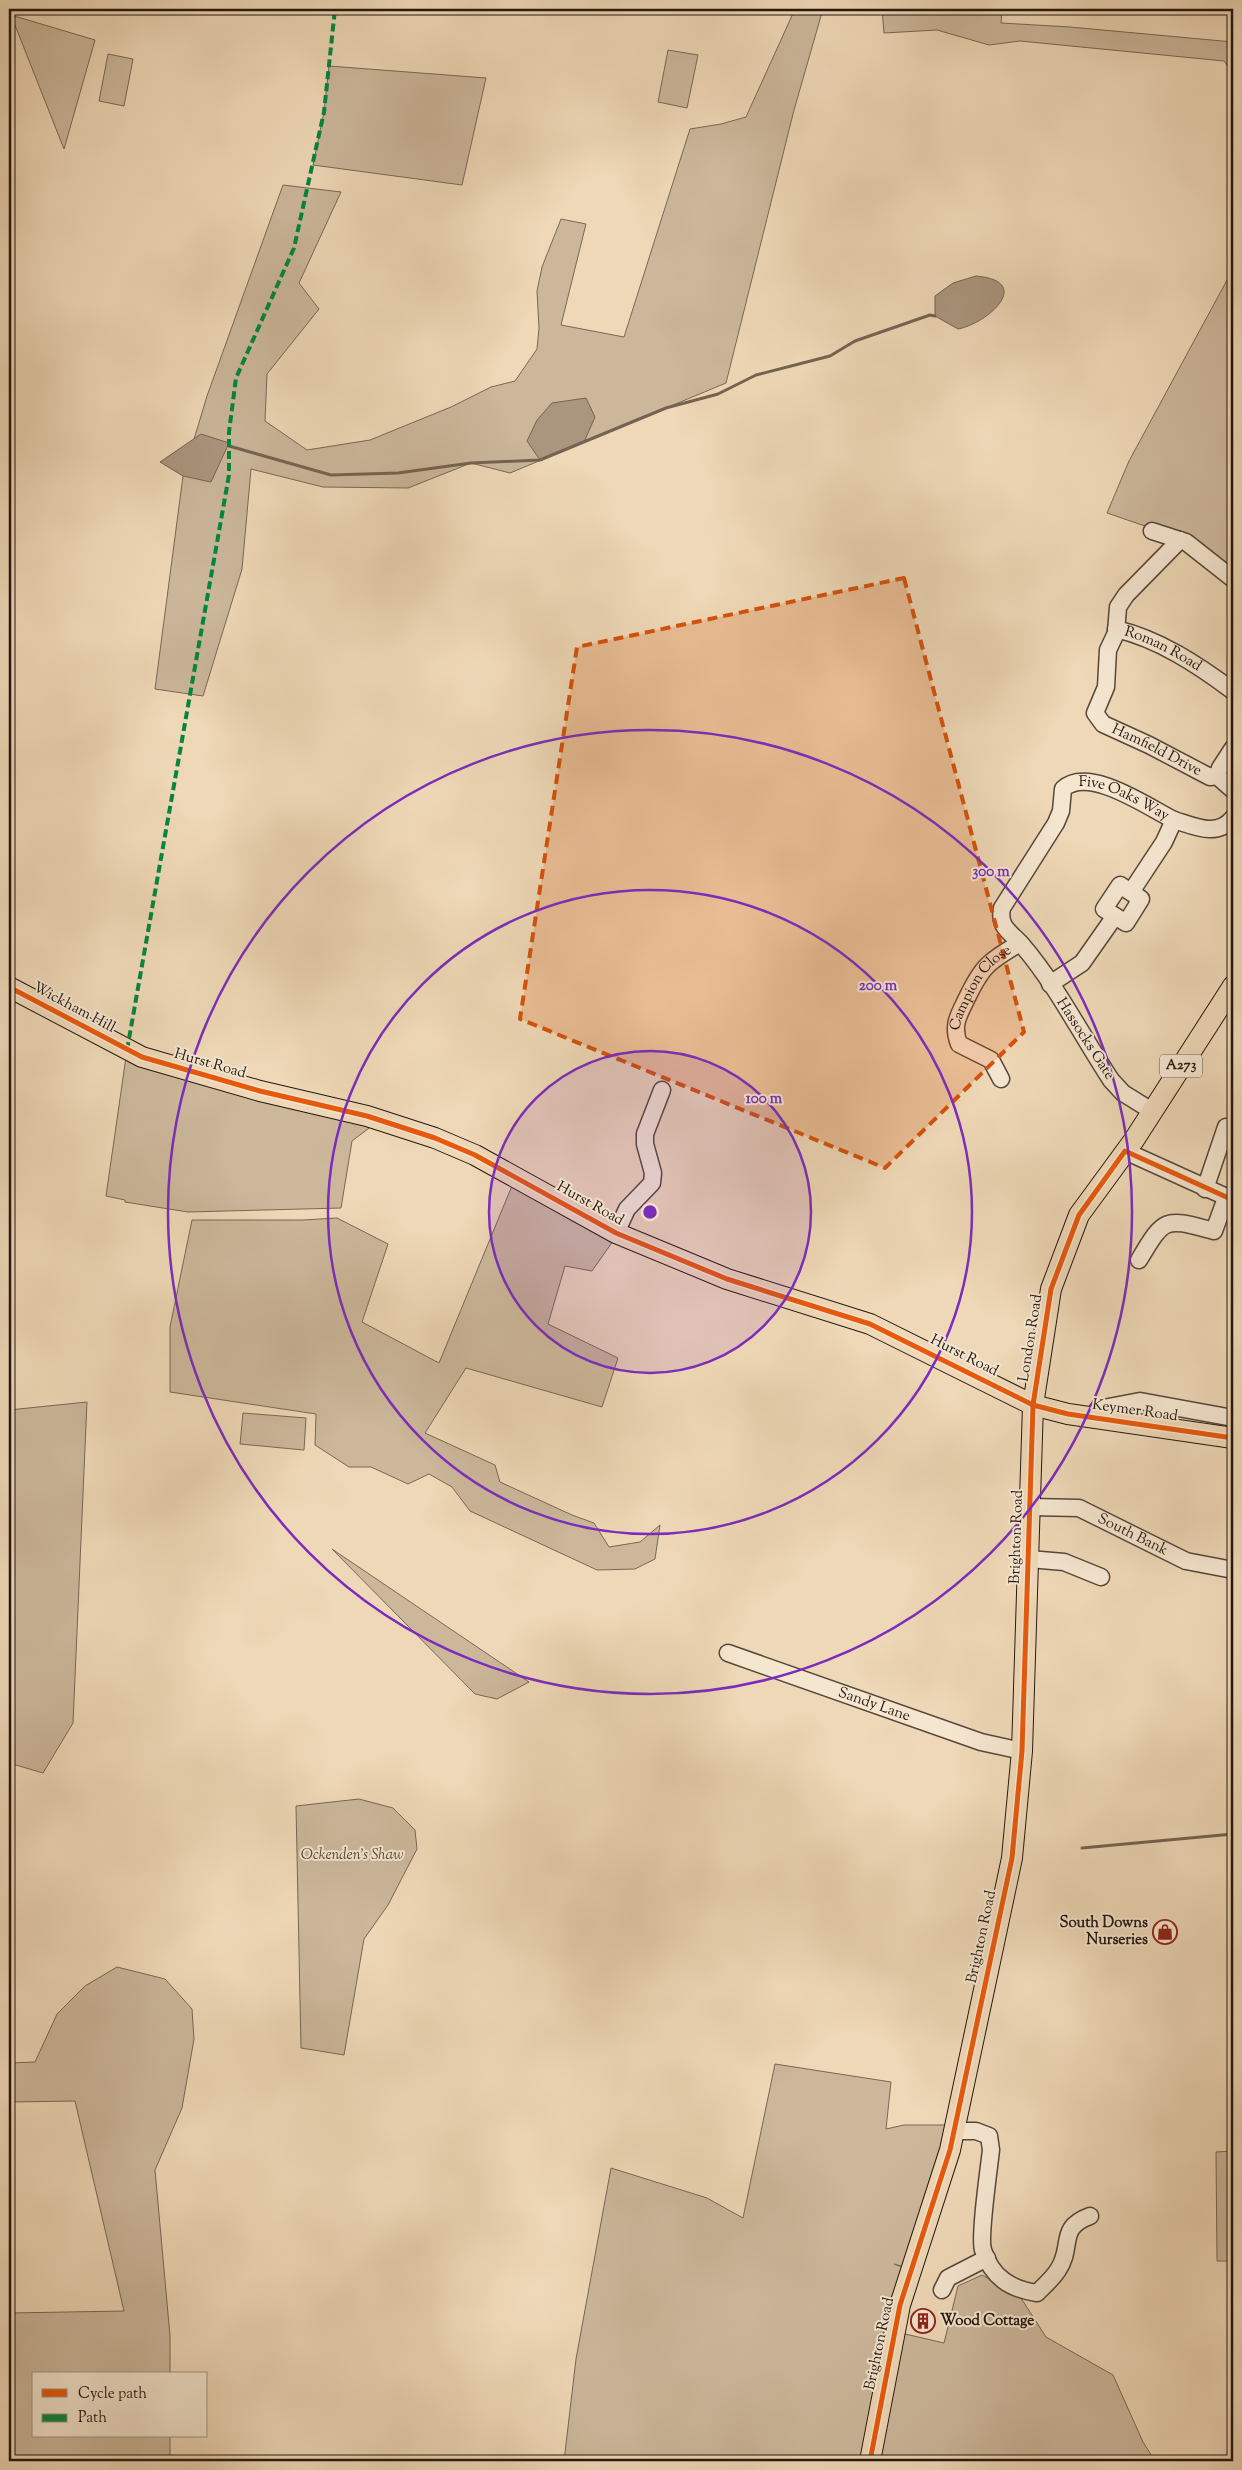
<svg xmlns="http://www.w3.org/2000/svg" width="1242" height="2470" viewBox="0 0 1242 2470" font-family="'Sorts Mill Goudy',serif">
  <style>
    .green { fill: #ccb79b; stroke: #786756 }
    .water { fill: #aa967e; stroke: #746352 }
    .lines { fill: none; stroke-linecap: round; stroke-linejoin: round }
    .stream { stroke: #746352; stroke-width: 3 }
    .minor-casing { stroke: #56473a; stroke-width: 19 }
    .major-casing { stroke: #231710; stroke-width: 22 }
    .minor { stroke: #f5e6d0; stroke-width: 16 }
    .major { stroke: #efd8b7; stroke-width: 20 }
    .quiet { stroke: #00873e; stroke-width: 4; stroke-dasharray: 8 4; stroke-linecap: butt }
    .cycleway-casing { stroke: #f5e6d0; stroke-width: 8 }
    .cycleway { stroke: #e8590c; stroke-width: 5 }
    .marked { fill: #d4520c; fill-opacity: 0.2; stroke: #d4520c; stroke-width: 4; stroke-dasharray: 10 6; stroke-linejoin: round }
    .ring { fill: none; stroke: #7b2cbf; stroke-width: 2.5 }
    .labels { text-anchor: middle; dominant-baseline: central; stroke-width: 4; stroke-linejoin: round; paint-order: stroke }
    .shield { fill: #f5e6d0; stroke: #62554a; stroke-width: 1 }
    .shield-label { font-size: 14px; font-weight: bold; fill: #231710 }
    .street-label { font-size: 15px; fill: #231710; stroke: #f5e6d0 }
    .park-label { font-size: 15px; font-style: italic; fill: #56473a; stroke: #f5e6d0 }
    .poi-label { font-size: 15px; font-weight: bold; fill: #231710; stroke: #f5e6d0; text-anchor: end }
    .centre { fill: #7b2cbf; stroke: #f5e6d0; stroke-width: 2.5 }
    .ring-label { font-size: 15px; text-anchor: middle; font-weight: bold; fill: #7b2cbf; stroke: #f5e6d0; stroke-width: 4; stroke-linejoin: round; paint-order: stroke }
  </style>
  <rect width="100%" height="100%" fill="#efd8b7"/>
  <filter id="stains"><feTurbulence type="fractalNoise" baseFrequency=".004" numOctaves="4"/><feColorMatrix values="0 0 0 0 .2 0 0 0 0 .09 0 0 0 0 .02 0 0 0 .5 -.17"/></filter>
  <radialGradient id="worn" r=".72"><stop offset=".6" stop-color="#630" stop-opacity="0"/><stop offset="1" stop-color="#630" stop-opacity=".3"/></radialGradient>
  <g class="green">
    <path d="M795 9H823L794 110 726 383 510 473 471 463 408 488 323 487 251 469 242 569 203 696 155 689 183 476 207 396 283 185 341 192 299 283 319 309 267 374 265 421 307 450 370 440 451 407 491 387 515 381 537 349 539 328 537 291 542 267 561 219 586 224 561 325 624 337 690 129 721 124 746 117Z"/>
    <path d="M882 9H1002L1001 23 1070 27 1233 42V73L1224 61 1020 41 989 45 937 30 884 33Z"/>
    <path d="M11 15 95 40 64 149Z"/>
    <path d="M668 50 698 55 687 108 658 102Z"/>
    <path d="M108 54 133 59 124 106 99 101Z"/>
    <path d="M329 66 486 78 462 185 313 165 324 112Z"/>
    <path d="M1233 269V568L1206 547 1107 513 1129 461Z"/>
    <path d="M127 1050 377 1122 352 1141 341 1208 188 1212 125 1202V1200L106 1196Z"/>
    <path d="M516 1176 625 1224 592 1271 565 1266 548 1324 618 1358 602 1407 466 1368 425 1433 495 1465 500 1482 572 1515 594 1523 609 1547 640 1542 660 1525 655 1559 635 1569 597 1570 470 1511 452 1487 429 1474 408 1484 371 1467H349L315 1445 316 1414 170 1392V1327L192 1220H303L337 1218 388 1244 362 1322 439 1363Z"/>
    <path d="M87 1402 73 1723 43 1773 9 1763V1410Z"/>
    <path d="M243 1413 306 1418 304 1450 240 1444Z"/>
    <path d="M332 1549 529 1682 497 1699 475 1694Z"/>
    <path d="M359 1799 393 1808 415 1830 417 1849 388 1905 364 1939 344 2055 301 2048 296 1806Z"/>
    <path d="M117 1967 165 1979 192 2009 194 2039 182 2108 155 2170 170 2336V2374H34V2436H170V2461H9V2313L124 2311 75 2101 9 2102V2063L35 2062 57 2014 85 1986Z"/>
    <path d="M775 2064 891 2082 886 2129 904 2125H955L911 2269 894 2264 918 2273 901 2333 944 2343 958 2286 982 2275 1019 2295 1046 2337 1113 2375 1143 2442 1155 2461H564L576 2359 611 2168 707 2198 743 2218Z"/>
    <path d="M1233 2151V2261H1217L1216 2152Z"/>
  </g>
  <g class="water">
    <path d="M976 276C1034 281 989 323 958 329L935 316V296L953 283Z"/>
    <path d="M586 398 595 417 584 442 540 460 527 441 537 420 552 403Z"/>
    <path d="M201 434 229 443 211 482 183 476 160 462Z"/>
  </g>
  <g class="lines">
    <g class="stream">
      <path d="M229 446 331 475 398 473 471 463 540 460 666 408 718 394 756 375 830 356 855 341 930 315 935 316"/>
      <path d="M1082 1848 1233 1834"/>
    </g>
    <defs>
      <g id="minor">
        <path d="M1152 531 1186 542 1233 579"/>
        <path id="s1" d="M1180 540 1126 595 1118 607 1116 633 1108 650 1106 687 1095 713 1103 724 1149 745 1210 777 1217 776"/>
        <path id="s2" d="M1116 629C1159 639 1198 665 1233 691"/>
        <path d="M1233 748 1220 768 1217 776 1233 790"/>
        <path d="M1120 885 1141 899 1126 923 1104 909Z"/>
        <path d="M1131 892 1164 842 1174 820C1194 826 1217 838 1233 818"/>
        <path d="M1050 984 1082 963 1115 916"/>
        <path id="s3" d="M1001 1079 991 1060 959 1044C952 1026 958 1016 966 1000 982 966 988 962 1020 943"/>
        <path id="s4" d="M1152 1111 1123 1093 1111 1080C1082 1036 1057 986 1022 945 1011 932 998 928 1002 908L1056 823 1061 811 1063 789C1089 765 1149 808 1174 820"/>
        <path d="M1125 1151 1233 1200"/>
        <path d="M1205 1189 1226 1127"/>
        <path d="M616 1233 627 1209 652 1183 653 1173 645 1144V1134L662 1090"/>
        <path d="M1139 1260C1165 1216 1165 1218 1214 1231L1226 1198"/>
        <path d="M1092 1418 1098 1409 1140 1401 1233 1418"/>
        <path id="s5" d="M1031 1507 1079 1508 1186 1561 1233 1570"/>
        <path d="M1029 1559 1064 1562 1101 1577"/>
        <path id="s6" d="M728 1653 981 1742 1022 1751"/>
        <path d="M954 2131H976L989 2136 991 2150C989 2168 979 2237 983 2250 992 2278 1011 2289 1037 2293 1044 2286 1053 2278 1058 2270 1074 2246 1057 2228 1090 2216"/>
        <path d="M942 2290 948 2278 987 2258"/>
      </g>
      <g id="major">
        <path d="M9 987 142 1057 260 1091 367 1116 435 1138 475 1155 616 1233 727 1279 870 1324 1033 1405 1068 1414 1233 1438"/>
        <path d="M870 2461 900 2305 950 2150 1012 1858 1022 1751 1033 1405 1051 1289 1079 1215 1134 1140 1233 986"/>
      </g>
    </defs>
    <use href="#minor" class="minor-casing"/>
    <use href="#major" class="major-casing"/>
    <use href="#minor" class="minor"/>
    <use href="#major" class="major"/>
    <path class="quiet" d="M127 1050 229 475V432L236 378 294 248 324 112 335 9"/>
    <defs>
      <g id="cycleway">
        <path d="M9 987 142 1057 260 1091 367 1116 435 1138 475 1155 616 1233 727 1279 870 1324 1033 1405 1068 1414 1233 1438"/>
        <path d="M870 2461 900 2305 950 2150 1012 1858 1022 1751 1033 1405 1051 1289 1079 1215 1125 1151 1233 1200"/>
      </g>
    </defs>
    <use href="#cycleway" class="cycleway-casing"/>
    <use href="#cycleway" class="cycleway"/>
  </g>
  <path class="marked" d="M904 578 1024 1032 885 1168 520 1019 577 647Z"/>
  <circle cx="650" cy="1212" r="161" fill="#7b2cbf" fill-opacity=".12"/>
  <g class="ring">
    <circle cx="650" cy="1212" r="161"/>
    <circle cx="650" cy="1212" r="322"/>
    <circle cx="650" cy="1212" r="482"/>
  </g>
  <defs>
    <symbol id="shop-ring" viewBox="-11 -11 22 22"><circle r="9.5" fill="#f5e6d0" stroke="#8f2418" stroke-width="1.5"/><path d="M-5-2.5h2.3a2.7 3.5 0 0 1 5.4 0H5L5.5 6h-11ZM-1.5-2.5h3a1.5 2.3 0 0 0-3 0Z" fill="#8f2418"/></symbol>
    <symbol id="building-ring" viewBox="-11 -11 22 22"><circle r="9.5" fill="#f5e6d0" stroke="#8f2418" stroke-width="1.5"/><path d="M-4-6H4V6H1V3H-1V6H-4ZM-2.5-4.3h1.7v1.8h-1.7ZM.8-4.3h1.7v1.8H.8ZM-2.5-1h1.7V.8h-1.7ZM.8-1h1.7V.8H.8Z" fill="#8f2418"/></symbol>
  </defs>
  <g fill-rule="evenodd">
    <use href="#shop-ring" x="1151" y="1918" width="28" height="28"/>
    <use href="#building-ring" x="909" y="2307" width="28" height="28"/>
  </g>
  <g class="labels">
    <rect class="shield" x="1160" y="1054.5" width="42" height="23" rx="4"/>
    <g class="shield-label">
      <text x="1181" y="1066">A273</text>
    </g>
    <g class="street-label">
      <text stroke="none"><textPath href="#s2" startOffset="51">Roman Road</textPath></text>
      <text stroke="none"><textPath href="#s1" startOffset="275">Hamfield Drive</textPath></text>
      <text stroke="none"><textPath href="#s4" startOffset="460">Five Oaks Way</textPath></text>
      <text stroke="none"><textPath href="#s3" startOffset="122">Campion Close</textPath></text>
      <text transform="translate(74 1008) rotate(28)">Wickham Hill</text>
      <text transform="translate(1085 1039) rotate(57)">Hassocks Gate</text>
      <text transform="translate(210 1064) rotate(16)">Hurst Road</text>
      <text transform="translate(590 1204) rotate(29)">Hurst Road</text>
      <text transform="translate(1031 1338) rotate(-81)">London Road</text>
      <text transform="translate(964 1356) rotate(27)">Hurst Road</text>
      <text transform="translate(1135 1411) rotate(8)">Keymer Road</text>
      <text stroke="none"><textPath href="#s5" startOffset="108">South Bank</textPath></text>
      <text transform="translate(1017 1537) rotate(-88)">Brighton Road</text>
      <text stroke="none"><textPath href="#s6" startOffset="155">Sandy Lane</textPath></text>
      <text transform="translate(982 1937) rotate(-78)">Brighton Road</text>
      <text transform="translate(880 2344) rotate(-78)">Brighton Road</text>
    </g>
    <g class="park-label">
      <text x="352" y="1855">Ockenden's Shaw</text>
    </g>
    <g class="poi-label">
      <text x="1148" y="1923">South Downs<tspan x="1148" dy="17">Nurseries</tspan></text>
      <text x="940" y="2321" text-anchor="start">Wood Cottage</text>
    </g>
  </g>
  <circle cx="650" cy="1212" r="8" class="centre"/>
  <g class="ring-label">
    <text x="991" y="876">300 m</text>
    <text x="878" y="990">200 m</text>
    <text x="764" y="1103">100 m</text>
  </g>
  <rect width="1242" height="2470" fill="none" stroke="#efd8b7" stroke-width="30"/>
  <rect x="10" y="10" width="1222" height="2450" fill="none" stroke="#231710" stroke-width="2.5"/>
  <rect x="15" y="15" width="1212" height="2440" fill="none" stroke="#231710"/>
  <rect x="32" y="2372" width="175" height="65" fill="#f5e6d0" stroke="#a19383"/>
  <rect x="42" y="2389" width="25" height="8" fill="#e8590c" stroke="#a19383"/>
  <text x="78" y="2398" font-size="15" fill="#231710">Cycle path</text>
  <rect x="42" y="2414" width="25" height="8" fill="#00873e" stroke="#a19383"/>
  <text x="78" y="2422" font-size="15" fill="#231710">Path</text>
  <rect width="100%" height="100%" filter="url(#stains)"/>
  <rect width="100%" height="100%" fill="url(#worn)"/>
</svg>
